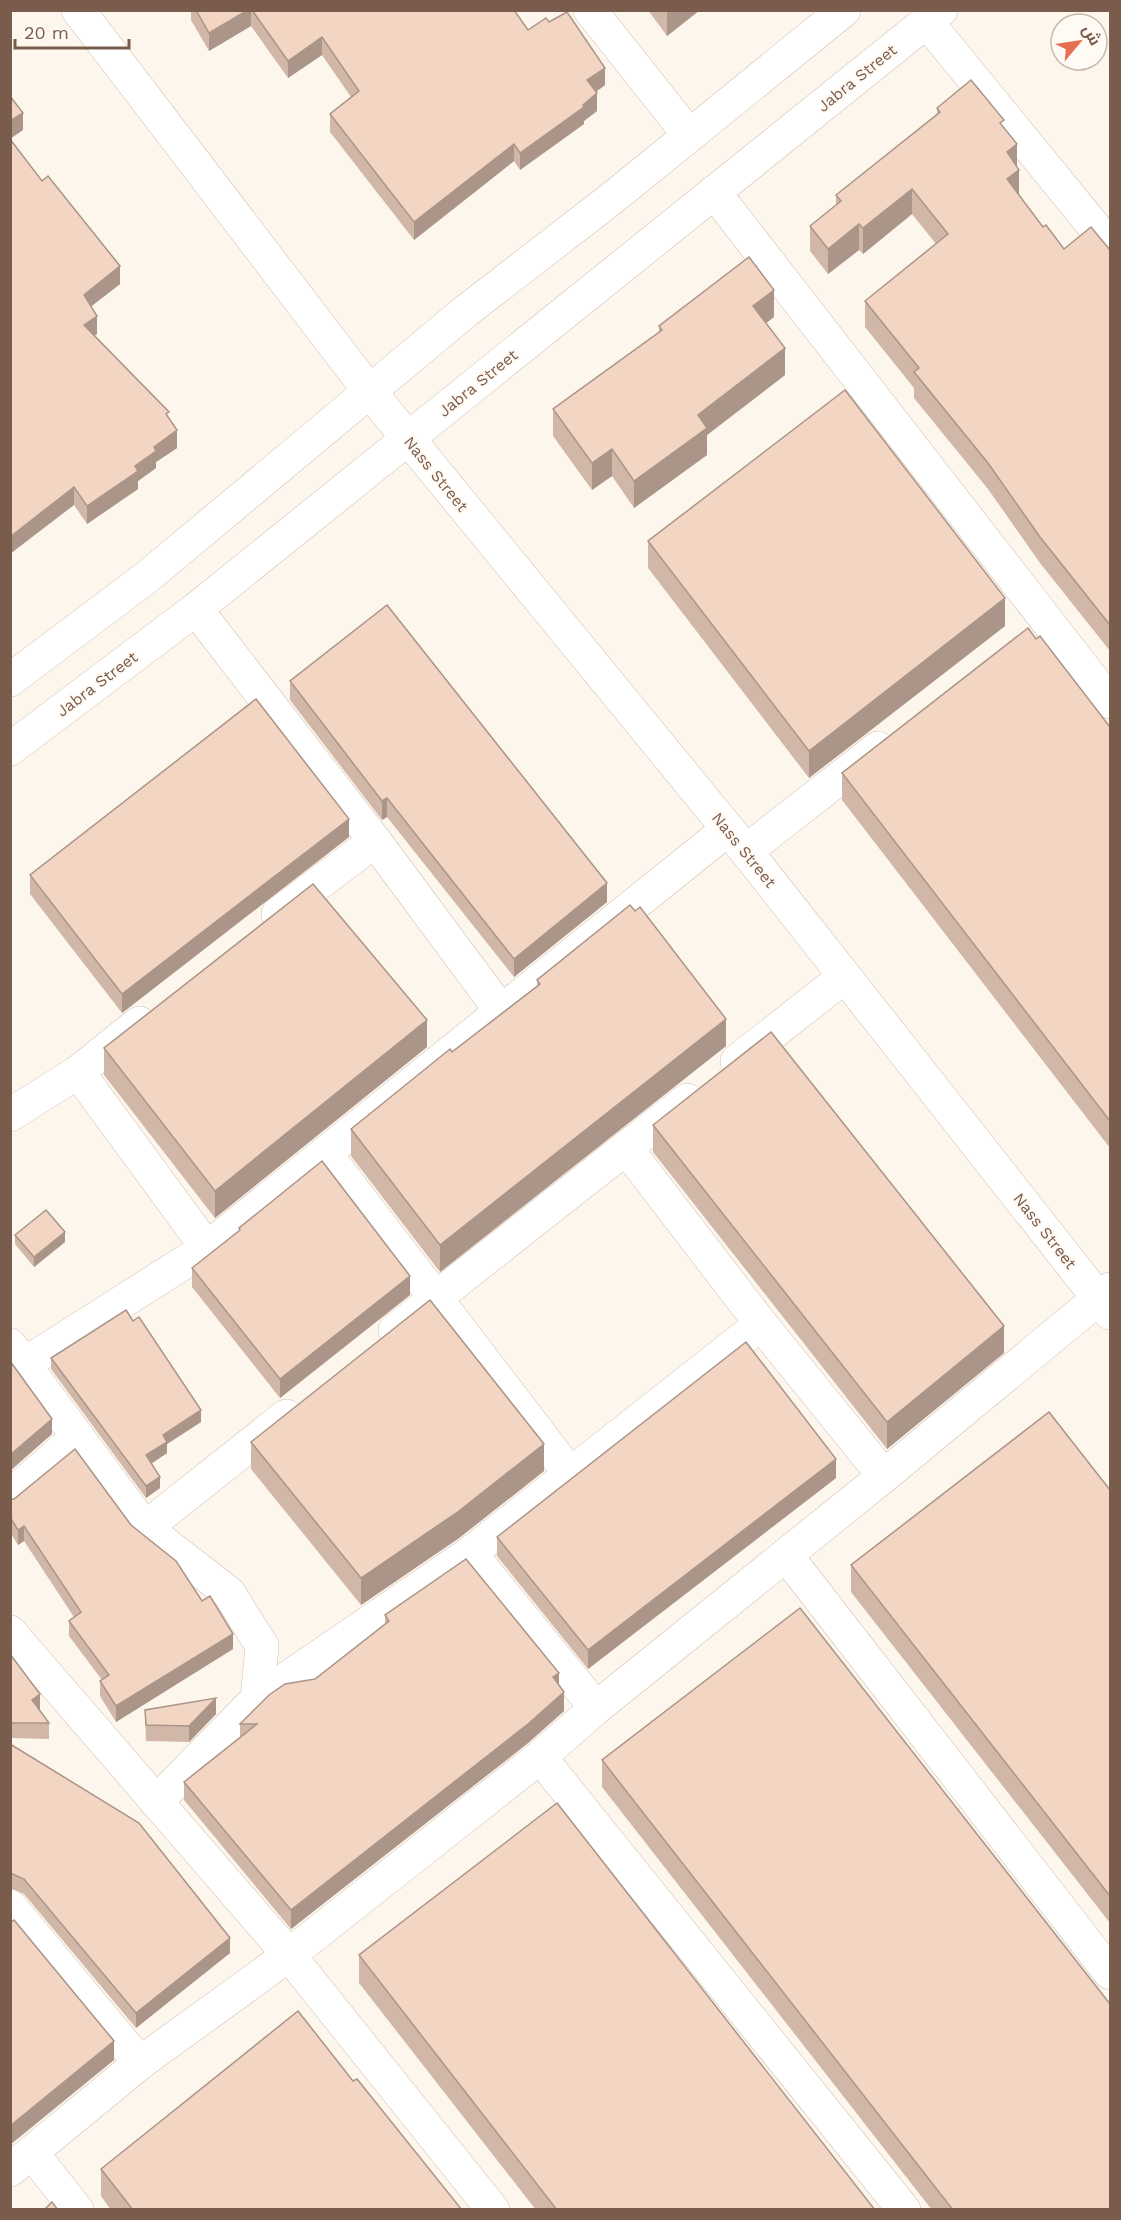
<svg xmlns="http://www.w3.org/2000/svg" width="1121" height="2220" viewBox="0 0 1121 2220" font-family="'Work Sans',Cairo,sans-serif">
  <style>
    .lines { fill: none; stroke-linecap: round; stroke-linejoin: round }
    .minor-casing { stroke: #d1beb0; stroke-width: 34 }
    .minor { stroke: #fff; stroke-width: 33 }
    .wall { fill: #d1b7a8 }
    .shaded-wall { fill: #aa9588 }
    .building { fill: #f3d5c3; stroke: #aa9588; stroke-width: 1.5 }
    .labels { text-anchor: middle; dominant-baseline: central; stroke-width: 4.5; stroke-linejoin: round; paint-order: stroke }
    .street-label { font-size: 16px; fill: #7a5c4d; stroke: #fffaf3 }
  </style>
  <rect width="100%" height="100%" fill="#fdf6ec"/>
  <g class="lines">
    <defs>
      <g id="minor">
        <path d="M78 10 370 392 746 851 1110 1313"/>
        <path d="M590 10 689 135"/>
        <path d="M927 22 1110 246"/>
        <path d="M714 192 1110 702"/>
        <path d="M196 609 375 841 501 1011"/>
        <path d="M10 680 147 577 466 311 611 199 844 10"/>
        <path d="M10 749 196 609 941 10"/>
        <path d="M746 851 878 748"/>
        <path d="M278 914 375 841"/>
        <path d="M737 1061 844 977"/>
        <path d="M78 1072 207 1248"/>
        <path d="M10 1115 78 1072 139 1023"/>
        <path d="M626 1148 761 1324 884 1476"/>
        <path d="M325 1153 571 1475"/>
        <path d="M395 1330 687 1100"/>
        <path d="M10 1345 145 1528 229 1593 262 1646 257 1699"/>
        <path d="M26 1363 207 1248 727 830"/>
        <path d="M10 1496 77 1437"/>
        <path d="M145 1528 286 1416"/>
        <path d="M470 1553 596 1708"/>
        <path d="M786 1555 1110 1973"/>
        <path d="M10 1632 289 1955 493 2210"/>
        <path d="M540 1757 904 2210"/>
        <path d="M156 1802 257 1699 470 1553 761 1324"/>
        <path d="M10 1906 140 2063"/>
        <path d="M32 2153 77 2210"/>
        <path d="M10 2170 140 2063 289 1955 540 1757 596 1708 884 1476 1110 1289"/>
      </g>
    </defs>
    <use href="#minor" class="minor-casing"/>
    <use href="#minor" class="minor"/>
  </g>
  <g class="wall">
    <path d="M191 10H514L528 30 549 22 605 85 596 92 597 111 584 121V124L520 170 514 161 414 240 330 132V114L351 97 322 55 288 78 251 26 209 51 191 20Z"/>
    <path d="M648 10H700L667 36Z"/>
    <path d="M937 108 1004 128 1017 166 1019 195 1043 227 1064 249 1110 250V651L1040 563 988 489 914 398V388L865 327V301L936 244 912 214 863 254 859 250 828 274 810 251V226L836 205V195L937 115Z"/>
    <path d="M42 181 120 284 91 306 97 334 94 336 169 418 177 448 156 462V468L138 481V489L87 524 74 505Z"/>
    <path d="M774 317 766 323 785 375 707 435V455L634 508 612 476 592 490 553 436V409L659 332V326Z"/>
    <path d="M648 541 1005 626 809 778 648 568Z"/>
    <path d="M1036 639 1110 727V1148L842 800V773Z"/>
    <path d="M290 681 607 902 514 977 387 817 382 820 290 700Z"/>
    <path d="M349 837 122 1013 30 894V875Z"/>
    <path d="M537 980 726 1046 440 1272 351 1156V1129L537 986Z"/>
    <path d="M427 1047 215 1218 104 1075V1048Z"/>
    <path d="M653 1125 1004 1353 887 1449 653 1152Z"/>
    <path d="M239 1228 410 1295 280 1398 192 1287V1268L239 1231Z"/>
    <path d="M15 1235 65 1242 34 1267 15 1244Z"/>
    <path d="M51 1358 201 1422 167 1444V1453L151 1464 160 1488 146 1498 51 1369Z"/>
    <path d="M251 1442 544 1471 459 1538 361 1605 251 1469Z"/>
    <path d="M836 1478 588 1669 497 1556V1537Z"/>
    <path d="M1110 1490V1923L851 1592V1565Z"/>
    <path d="M10 1499 131 1525 233 1649 116 1722 100 1696V1681L102 1680 69 1636V1621L74 1617 24 1541 18 1545 10 1532Z"/>
    <path d="M385 1615 559 1684 564 1711 528 1743 291 1929 184 1800V1782L240 1737V1724L315 1679 385 1625Z"/>
    <path d="M10 1654 40 1709 39 1710 49 1723V1739L10 1738Z"/>
    <path d="M145 1710 216 1714 189 1742 146 1741Z"/>
    <path d="M10 1744 230 1953 136 2028 24 1894 10 1888Z"/>
    <path d="M602 1760 1110 2210H932L602 1787Z"/>
    <path d="M359 1955 875 2210H536L359 1983Z"/>
    <path d="M353 2081 462 2210H111L101 2196V2169Z"/>
  </g>
  <g class="shaded-wall">
    <path d="M248 10H251V26L209 51V33Z"/>
    <path d="M670 10H700L667 36V13Z"/>
    <path d="M322 37V55L288 78V61Z"/>
    <path d="M605 68V85L587 98V80Z"/>
    <path d="M597 93V111L584 121V124L520 170V153Z"/>
    <path d="M23 113V130L10 139V121Z"/>
    <path d="M514 144V161L414 240V222Z"/>
    <path d="M1017 144V170L1007 152Z"/>
    <path d="M1019 170V195L1007 179Z"/>
    <path d="M912 189V214L863 254V228Z"/>
    <path d="M859 224V250L828 274V249Z"/>
    <path d="M120 266V284L84 312V295Z"/>
    <path d="M774 290V317L753 333V306Z"/>
    <path d="M97 316V334L84 342V325Z"/>
    <path d="M785 348V375L707 435V455L634 508V481L698 415Z"/>
    <path d="M177 430V448L156 462V468L138 481V489L87 524V506L135 466 154 447Z"/>
    <path d="M612 449V476L592 490V463Z"/>
    <path d="M74 487V505L10 554V537Z"/>
    <path d="M1005 598V626L809 778V751Z"/>
    <path d="M387 798V817L382 820V801Z"/>
    <path d="M349 819V837L122 1013V994Z"/>
    <path d="M607 883V902L514 977V959Z"/>
    <path d="M726 1019V1046L440 1272V1245Z"/>
    <path d="M427 1020V1047L215 1218V1191Z"/>
    <path d="M65 1232V1242L34 1267V1257Z"/>
    <path d="M410 1276V1295L280 1398V1379Z"/>
    <path d="M1004 1326V1353L887 1449V1422Z"/>
    <path d="M201 1410V1422L167 1444V1453L146 1467V1455L163 1435Z"/>
    <path d="M52 1419V1434L10 1471V1455Z"/>
    <path d="M544 1444V1471L459 1538 361 1605V1578Z"/>
    <path d="M836 1459V1478L588 1669V1650Z"/>
    <path d="M160 1477V1488L146 1498V1486Z"/>
    <path d="M24 1526V1541L18 1545V1530Z"/>
    <path d="M233 1634V1649L116 1722V1706Z"/>
    <path d="M559 1673V1692L553 1677Z"/>
    <path d="M564 1692V1711L528 1743 291 1929V1910Z"/>
    <path d="M40 1694V1709L32 1715V1700Z"/>
    <path d="M216 1698V1714L189 1742V1726Z"/>
    <path d="M230 1938V1953L136 2028V2013Z"/>
    <path d="M114 2041V2060L10 2145V2126Z"/>
  </g>
  <g class="building">
    <path d="M196 10H248L209 33Z"/>
    <path d="M252 10H514L528 30 546 18 549 22 567 12 605 68 587 80 597 93 583 105 584 107 520 153 514 144 414 222 330 114 359 91 322 37 288 61Z"/>
    <path d="M971 80 1004 120 1000 123 1017 144 1007 152 1019 170 1007 179 1043 227 1046 225 1064 249 1091 227 1110 250V625L1040 537 988 463 914 372 919 368 865 301 948 234 912 189 863 228 859 224 828 249 810 226 841 201 836 195 940 112 937 108Z"/>
    <path d="M10 96 23 113 10 121Z"/>
    <path d="M10 139 42 181 48 176 120 266 84 295 97 316 84 325 169 412 166 414 177 430 154 447 156 451 135 466 138 471 87 506 74 487 10 537Z"/>
    <path d="M749 257 774 290 753 306 785 348 698 415 707 428 634 481 612 449 592 463 553 409 662 330 659 326Z"/>
    <path d="M845 390 1005 598 809 751 648 541Z"/>
    <path d="M387 605 607 883 514 959 387 798 382 801 290 681Z"/>
    <path d="M1028 628 1036 639 1040 636 1110 727V1121L842 773Z"/>
    <path d="M256 699 349 819 122 994 30 875Z"/>
    <path d="M313 884 427 1020 215 1191 104 1048Z"/>
    <path d="M630 905 635 911 640 907 726 1019 440 1245 351 1129 450 1049 452 1052 540 984 537 980Z"/>
    <path d="M771 1032 1004 1326 887 1422 653 1125Z"/>
    <path d="M322 1161 410 1276 280 1379 192 1268 240 1230 239 1228Z"/>
    <path d="M46 1210 65 1232 34 1257 15 1235Z"/>
    <path d="M430 1300 544 1444 459 1511 361 1578 251 1442Z"/>
    <path d="M126 1310 133 1321 139 1317 201 1410 163 1435 167 1442 146 1455 160 1477 146 1486 51 1358Z"/>
    <path d="M746 1342 836 1459 588 1650 497 1537Z"/>
    <path d="M10 1361 52 1419 10 1455Z"/>
    <path d="M1049 1412 1110 1490V1896L851 1565Z"/>
    <path d="M75 1449 131 1525 176 1561 202 1601 210 1596 233 1634 116 1706 100 1681 109 1675 69 1621 81 1612 24 1526 18 1530 10 1517V1499H14Z"/>
    <path d="M466 1559 559 1673 553 1677 564 1692 528 1724 291 1910 184 1782 257 1724H240L269 1695 285 1684 315 1679 389 1621 385 1615Z"/>
    <path d="M800 1608 1110 2004V2210H953L602 1760Z"/>
    <path d="M10 1654 40 1694 32 1700 49 1723H10Z"/>
    <path d="M216 1698 189 1726 146 1725 145 1710Z"/>
    <path d="M10 1744 139 1823 230 1938 136 2013 24 1879 10 1873Z"/>
    <path d="M557 1803 875 2210H557L359 1955Z"/>
    <path d="M14 1920 114 2041 10 2126V1923Z"/>
    <path d="M298 2011 353 2081 357 2079 462 2210H133L101 2169Z"/>
    <path d="M52 2202 58 2210H44Z"/>
  </g>
  <g class="labels">
    <g class="street-label">
      <text transform="translate(857 78) rotate(-39)">Jabra Street</text>
      <text transform="translate(478 383) rotate(-39)">Jabra Street</text>
      <text transform="translate(436 474) rotate(51)">Nass Street</text>
      <text transform="translate(97 684) rotate(-37)">Jabra Street</text>
      <text transform="translate(744 850) rotate(51)">Nass Street</text>
      <text transform="translate(1045 1231) rotate(52)">Nass Street</text>
    </g>
  </g>
  <rect width="1121" height="2220" fill="none" stroke="#7a5c4d" stroke-width="24"/>
  <g transform="translate(1079 42) rotate(61)"><circle r="28" fill="#fffaf3" stroke="#cabbb1" stroke-width="1.5"/>
  <path d="M0-4.5L10 22L0 15L-10 22Z" fill="#e76f51"/>
  <text y="-9" font-size="16" font-weight="bold" text-anchor="middle" fill="#7a5c4d">ش</text>
  </g>
  <path d="M15 39v9h114v-9" fill="none" stroke="#7a5c4d" stroke-width="3"/>
  <text x="24" y="39" font-size="18" fill="#7a5c4d" stroke="#fffaf3" stroke-width="4.5" paint-order="stroke">20 m</text>
</svg>
